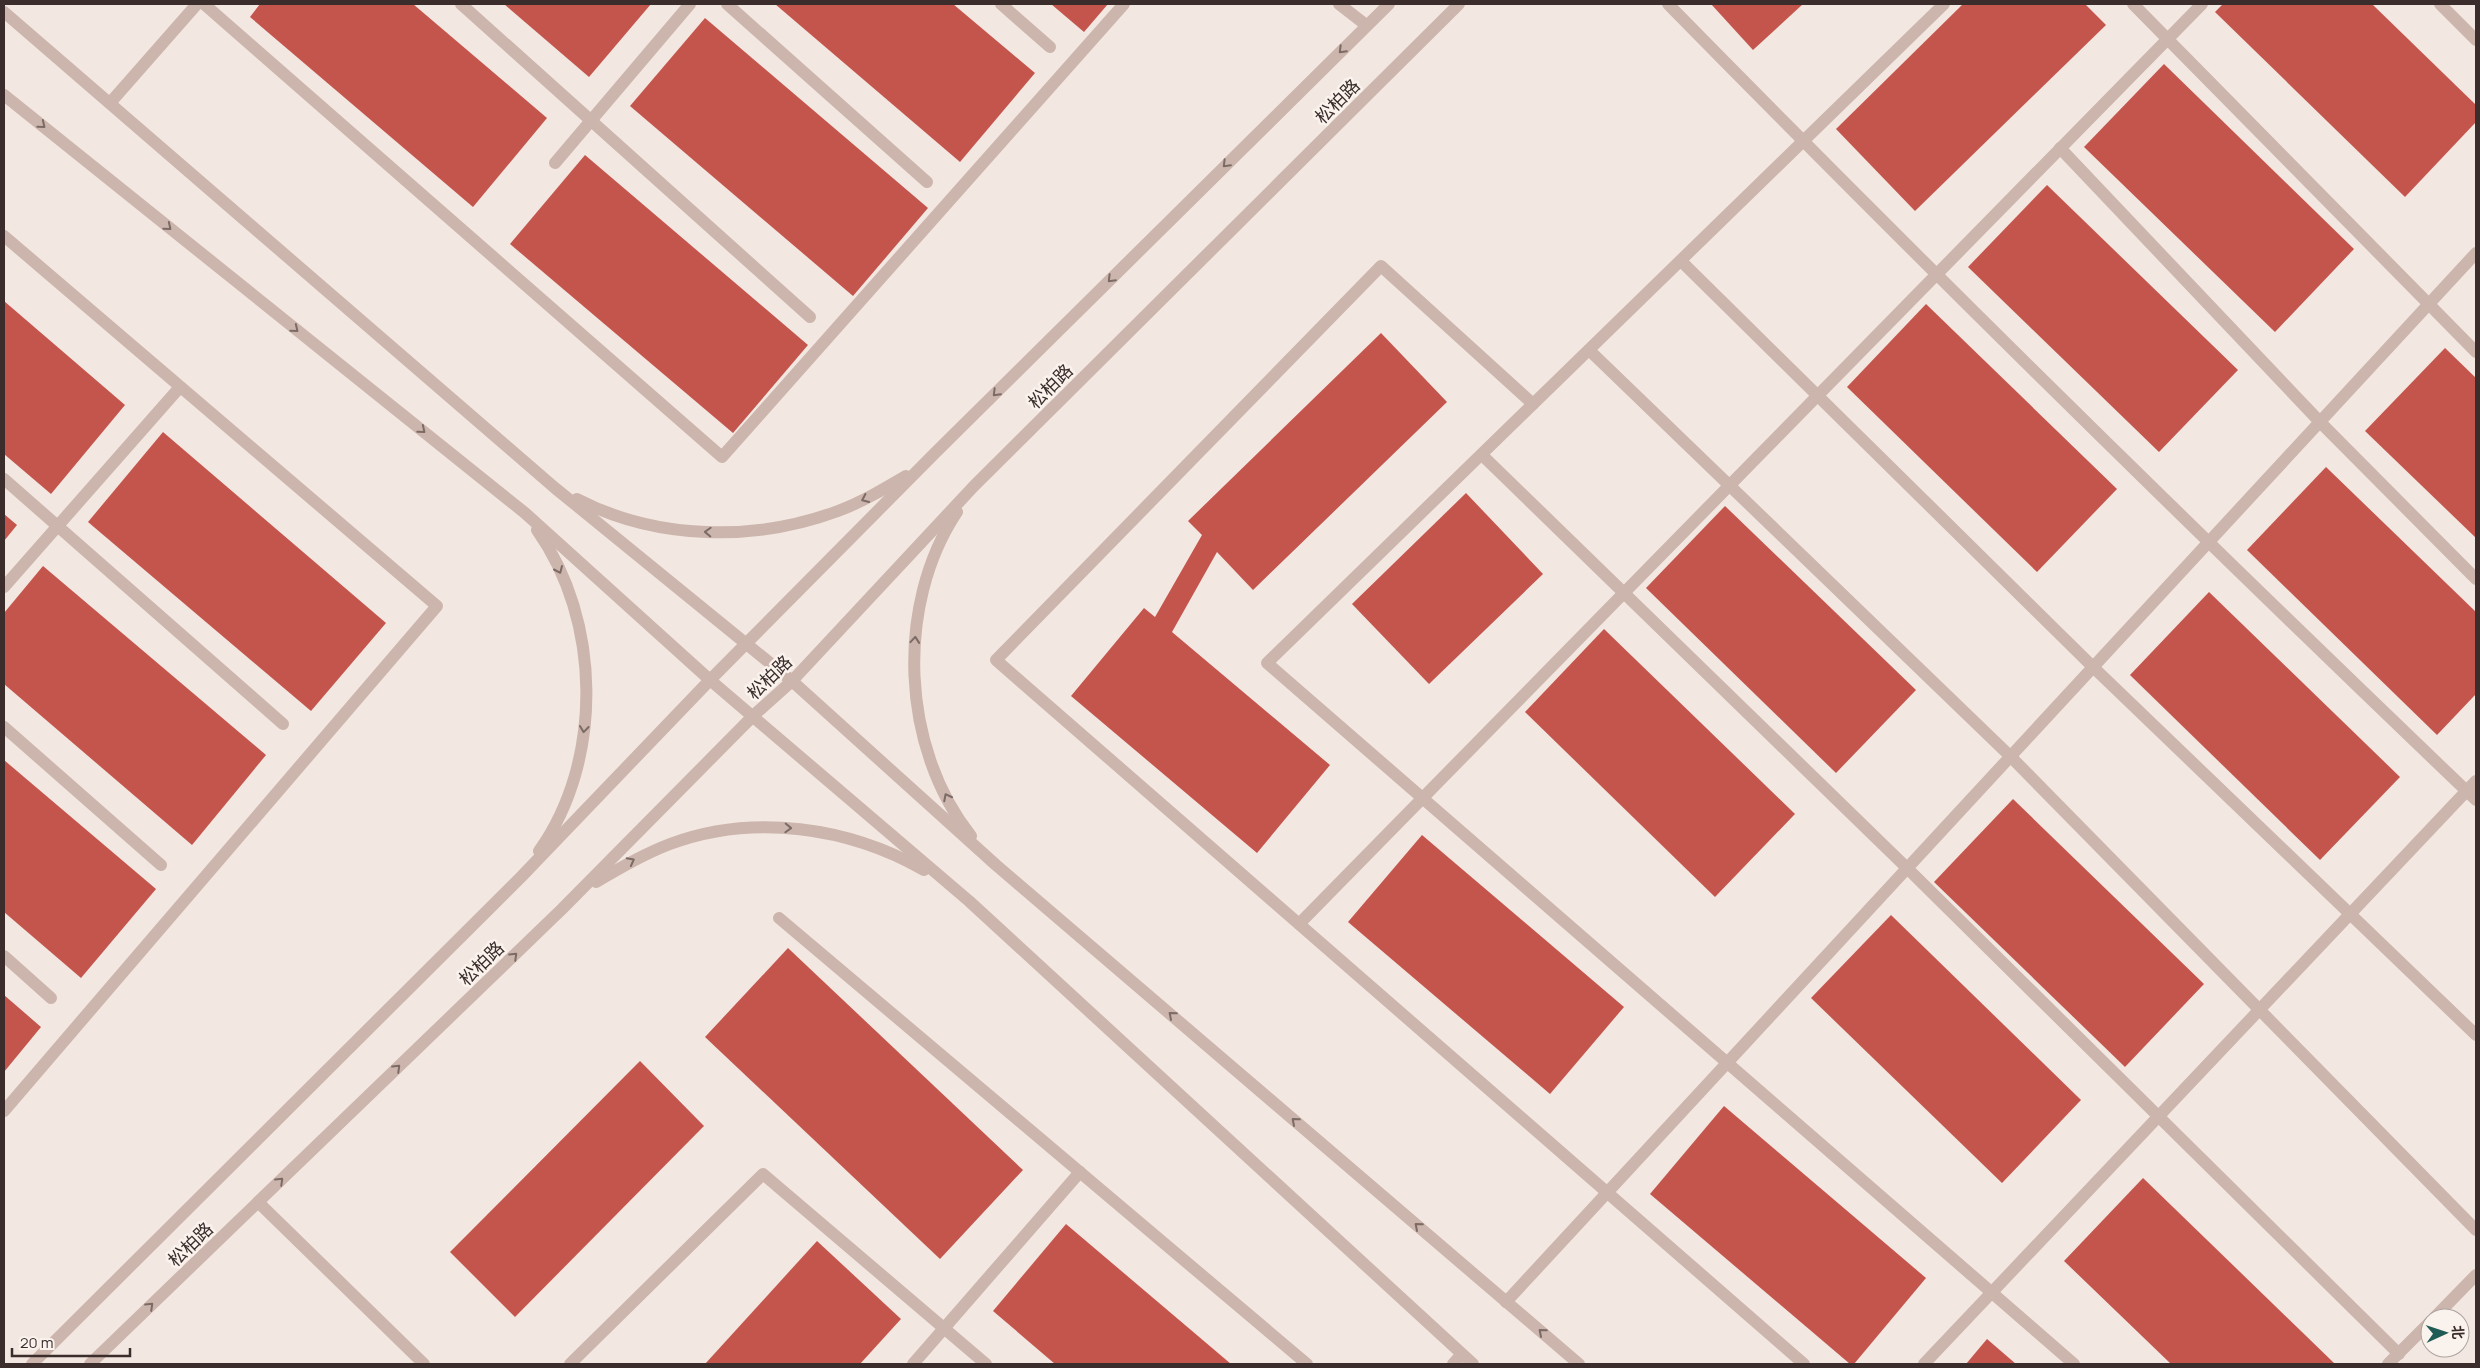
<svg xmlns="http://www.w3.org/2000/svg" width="2480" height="1368" viewBox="0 0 2480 1368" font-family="Manrope,'Noto Sans SC',sans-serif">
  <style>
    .building { fill: #c4554d }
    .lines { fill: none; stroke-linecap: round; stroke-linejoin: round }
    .minor { stroke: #ccb5ac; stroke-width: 12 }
    .tertiary { stroke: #ccb5ac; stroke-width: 12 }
    .oneway { stroke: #7c6a65 }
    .labels { text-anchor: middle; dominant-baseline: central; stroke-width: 5; stroke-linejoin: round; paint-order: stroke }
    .street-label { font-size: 18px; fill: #3a2d2b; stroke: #faf2ed }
  </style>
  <rect width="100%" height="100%" fill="#f3e7e1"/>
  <g class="building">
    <path d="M260 4H413L547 118 473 207 250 17Z"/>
    <path d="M504 4H651L589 77Z"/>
    <path d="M775 4H953L1035 73 960 162Z"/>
    <path d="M1051 4H1108L1084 32Z"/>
    <path d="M1711 4H1803L1753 50Z"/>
    <path d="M1963 4H2085L2106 25 1915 211 1836 129Z"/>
    <path d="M2223 4H2372L2476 105V122L2405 197 2215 12Z"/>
    <path d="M705 18 928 208 853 296 630 106Z"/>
    <path d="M2164 64 2354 249 2275 332 2084 147Z"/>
    <path d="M585 155 808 345 733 433 510 244Z"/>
    <path d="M2047 185 2238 370 2159 452 1968 267Z"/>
    <path d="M4 301 125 405 51 494 4 454Z"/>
    <path d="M1926 304 2117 489 2037 572 1847 387Z"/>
    <path d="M1381 333 1447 402 1253 590 1217 552 1172 632 1330 765 1257 853 1071 696 1144 608 1155 617 1202 535 1188 521Z"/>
    <path d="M2445 348 2476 378V538L2365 431Z"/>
    <path d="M163 432 386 623 311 711 88 522Z"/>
    <path d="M2326 467 2476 612V694L2437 735 2247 550Z"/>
    <path d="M1466 493 1543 574 1429 684 1352 604Z"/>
    <path d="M1725 506 1916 690 1836 773 1646 588Z"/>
    <path d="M4 514 17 525 4 541Z"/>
    <path d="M43 566 266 755 192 845 4 684V613Z"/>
    <path d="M2209 592 2400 777 2320 860 2130 675Z"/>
    <path d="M1604 629 1795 814 1715 897 1525 712Z"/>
    <path d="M4 760 156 889 81 978 4 912Z"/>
    <path d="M2013 799 2204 984 2125 1067 1934 882Z"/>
    <path d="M1422 835 1624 1007 1550 1094 1348 922Z"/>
    <path d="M1891 915 2081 1100 2002 1183 1811 998Z"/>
    <path d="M788 948 1023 1170 940 1259 705 1037Z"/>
    <path d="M4 995 41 1027 4 1072Z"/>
    <path d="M640 1061 704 1126 515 1317 450 1252Z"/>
    <path d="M1724 1106 1926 1278 1854 1364H1850L1650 1194Z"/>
    <path d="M2143 1178 2334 1363 2333 1364H2171L2064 1261Z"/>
    <path d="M1066 1224 1231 1364H1055L993 1311Z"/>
    <path d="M817 1241 901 1319 860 1364H705Z"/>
    <path d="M1987 1339 2016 1364H1966Z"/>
  </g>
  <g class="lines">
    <g class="minor">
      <path d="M204 4 722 457 1124 4"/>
      <path d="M461 4 810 317"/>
      <path d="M727 4 927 182"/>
      <path d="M1001 4 1050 47"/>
      <path d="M1339 4 1366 25"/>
      <path d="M1668 4C1933 274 2203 539 2476 800"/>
      <path d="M1944 4 1267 663 2074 1364"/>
      <path d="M2133 4 2476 352"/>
      <path d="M2440 4 2476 40"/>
      <path d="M110 103 197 4"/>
      <path d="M2060 148 2320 422 2476 579"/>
      <path d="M555 163 690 4"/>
      <path d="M4 236 437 606 4 1111"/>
      <path d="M1681 261 2093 667 2476 1035"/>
      <path d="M1589 350 2010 756 2476 1230"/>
      <path d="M1533 404 1381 266 996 660 1804 1364"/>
      <path d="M1482 455 1907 868 2399 1354"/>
      <path d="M4 479 283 724"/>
      <path d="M4 587 180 387"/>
      <path d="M4 727 161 865"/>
      <path d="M779 918 1307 1364"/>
      <path d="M1299 924 2202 4"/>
      <path d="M4 956 51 998"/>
      <path d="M258 1202 424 1364"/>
      <path d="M1506 1302 2476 253"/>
      <path d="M2434 1318 2476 1275"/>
      <path d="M570 1364 763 1174 986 1364"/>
      <path d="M913 1364 1080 1172"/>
      <path d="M1453 1364 1461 1355"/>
      <path d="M1924 1364 2476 781"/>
      <path d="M2388 1364 2430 1322"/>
    </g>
    <g class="tertiary">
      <path d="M4 12 555 488 792 681 996 865 1579 1364"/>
      <path d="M4 95 525 513 710 680 969 901 1473 1364"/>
      <path d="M577 499C656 540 755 542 838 511 862 502 884 489 906 476"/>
      <path d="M957 512C895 605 901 748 971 836"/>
      <path d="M537 530C601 620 604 760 539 851"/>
      <path d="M596 882C620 868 644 854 670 844 753 813 849 827 924 870"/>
      <path d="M32 1364 521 877 710 680 935 453 1389 4"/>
      <path d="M90 1364 562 909 754 715 792 681 974 486 1459 4"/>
    </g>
  </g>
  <defs><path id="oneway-chevron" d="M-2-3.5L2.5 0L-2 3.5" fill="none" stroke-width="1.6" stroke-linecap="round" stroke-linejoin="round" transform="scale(1.25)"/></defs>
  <g class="oneway">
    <use href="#oneway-chevron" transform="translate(1342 50) rotate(135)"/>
    <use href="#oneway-chevron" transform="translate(42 125) rotate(39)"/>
    <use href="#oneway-chevron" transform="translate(1226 164) rotate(135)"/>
    <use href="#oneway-chevron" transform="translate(168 227) rotate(39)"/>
    <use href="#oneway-chevron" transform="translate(1111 279) rotate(135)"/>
    <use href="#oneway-chevron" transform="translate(295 329) rotate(39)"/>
    <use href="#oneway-chevron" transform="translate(996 393) rotate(135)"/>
    <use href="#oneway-chevron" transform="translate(422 430) rotate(39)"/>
    <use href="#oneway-chevron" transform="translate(865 499) rotate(155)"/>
    <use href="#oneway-chevron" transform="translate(708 532) rotate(-178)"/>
    <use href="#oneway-chevron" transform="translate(559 570) rotate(66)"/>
    <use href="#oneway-chevron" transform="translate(915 640) rotate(-85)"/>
    <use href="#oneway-chevron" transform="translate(584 729) rotate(96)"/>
    <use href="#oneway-chevron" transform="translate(947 797) rotate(-117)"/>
    <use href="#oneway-chevron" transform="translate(788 828) rotate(2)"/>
    <use href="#oneway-chevron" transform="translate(631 861) rotate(-28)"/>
    <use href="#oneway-chevron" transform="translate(514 956) rotate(-44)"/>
    <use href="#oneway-chevron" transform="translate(1172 1015) rotate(-139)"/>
    <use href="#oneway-chevron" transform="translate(397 1068) rotate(-44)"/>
    <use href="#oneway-chevron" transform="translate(1295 1121) rotate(-139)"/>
    <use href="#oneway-chevron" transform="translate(280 1181) rotate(-44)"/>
    <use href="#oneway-chevron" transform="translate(1418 1226) rotate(-139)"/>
    <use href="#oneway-chevron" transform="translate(150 1306) rotate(-44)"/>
    <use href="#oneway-chevron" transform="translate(1542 1332) rotate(-139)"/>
  </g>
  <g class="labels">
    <g class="street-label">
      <text transform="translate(1337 101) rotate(-45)">松柏路</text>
      <text transform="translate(1050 386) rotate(-45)">松柏路</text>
      <text transform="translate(769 677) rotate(-44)">松柏路</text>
      <text transform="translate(481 963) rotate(-44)">松柏路</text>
      <text transform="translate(190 1244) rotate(-44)">松柏路</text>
    </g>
  </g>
  <rect width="2480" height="1368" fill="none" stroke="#3a2d2b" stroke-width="10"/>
  <g transform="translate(2445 1333) rotate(87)"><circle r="24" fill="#faf2ed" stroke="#ada39f"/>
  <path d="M0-4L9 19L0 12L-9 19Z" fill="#205c55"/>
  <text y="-8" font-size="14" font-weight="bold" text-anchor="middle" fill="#3a2d2b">北</text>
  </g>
  <path d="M12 1348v8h118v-8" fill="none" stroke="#3a2d2b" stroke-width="2.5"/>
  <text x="20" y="1348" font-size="15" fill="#3a2d2b" stroke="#faf2ed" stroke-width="4" paint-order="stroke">20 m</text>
</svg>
